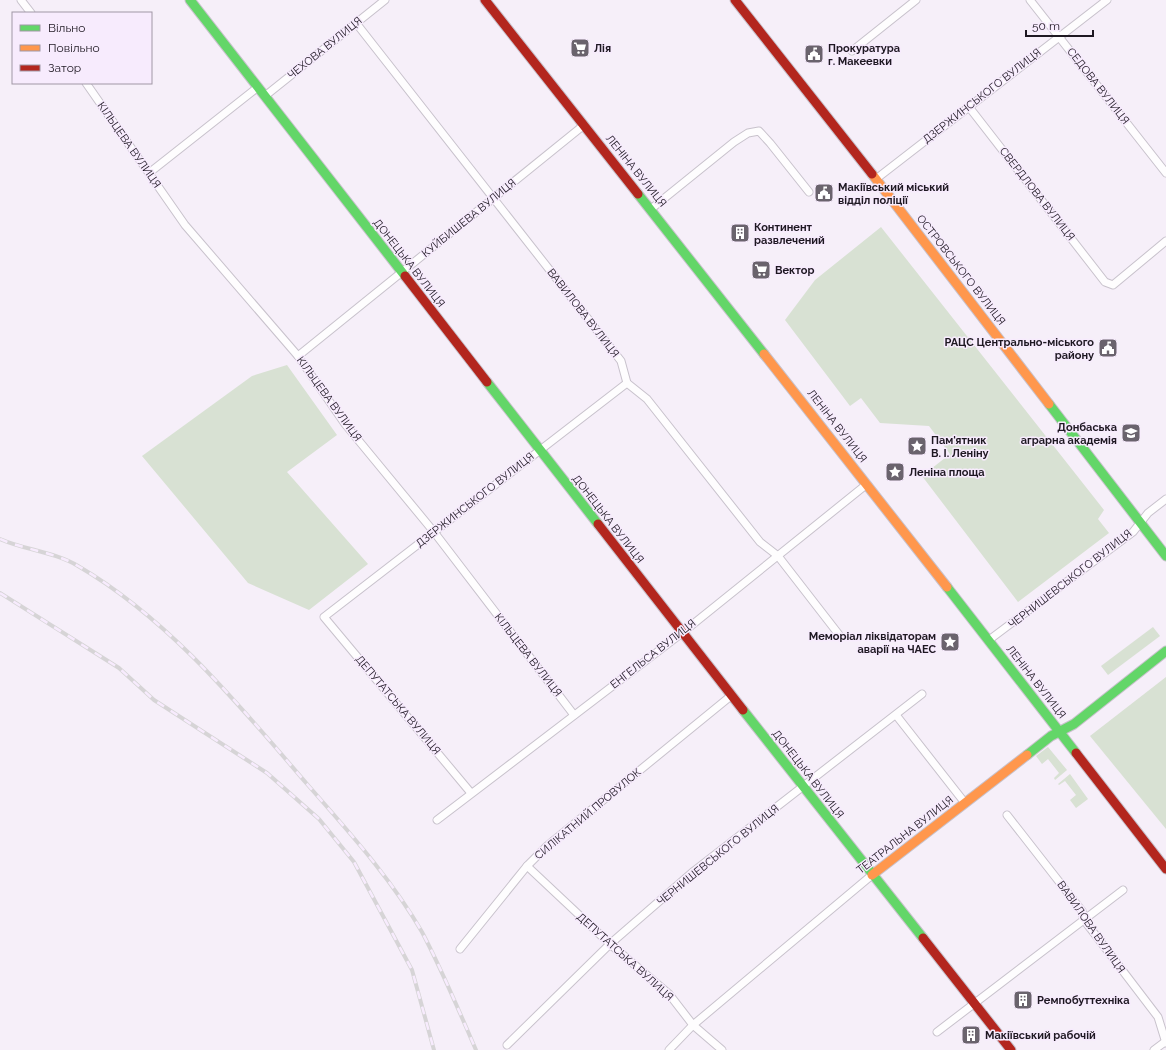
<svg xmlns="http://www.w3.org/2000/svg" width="1166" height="1050" viewBox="0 0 1166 1050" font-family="Raleway,sans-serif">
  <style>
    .green { fill: #d8e1d3 }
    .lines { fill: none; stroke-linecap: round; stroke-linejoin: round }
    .street-casing { stroke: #c8c2cc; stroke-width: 9 }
    .fast-casing { stroke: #c8c2cc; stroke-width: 11 }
    .slow-casing { stroke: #c8c2cc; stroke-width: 11 }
    .jam-casing { stroke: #c8c2cc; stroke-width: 11 }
    .street { stroke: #fefdfe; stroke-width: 7 }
    .fast { stroke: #63d668; stroke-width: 9 }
    .slow { stroke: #ff974d; stroke-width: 9 }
    .jam { stroke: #b3261e; stroke-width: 9 }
    .rail-casing { stroke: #d6d4d6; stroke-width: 4 }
    .rail { stroke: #f7ebfd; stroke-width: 2.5; stroke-dasharray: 8; stroke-linecap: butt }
    .labels { text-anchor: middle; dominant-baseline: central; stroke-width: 3; stroke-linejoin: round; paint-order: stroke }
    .street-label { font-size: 11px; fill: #1e1822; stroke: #f7ebfd }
    .poi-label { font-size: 11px; font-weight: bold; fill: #1e1822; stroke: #f7ebfd; text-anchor: start }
  </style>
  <rect width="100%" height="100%" fill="#f6eff9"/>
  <g class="green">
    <path d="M881 227 1104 510 1098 519 1109 533 1018 602 922 476 950 454 929 426 880 423 861 398 850 406 785 320 815 280Z"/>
    <path d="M287 365 337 435 287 472 368 564 309 610 248 583 142 456 252 376Z"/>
    <path d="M1153 627 1160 636 1108 675 1101 666Z"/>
    <path d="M1166 677V829L1090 736Z"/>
    <path d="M1048 747 1067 770 1055 780 1054 778 1059 773 1048 759 1042 764 1036 756Z"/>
    <path d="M1070 774 1088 799 1076 808 1070 800 1076 795 1065 781 1059 785 1058 784Z"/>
  </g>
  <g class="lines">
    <defs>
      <g id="street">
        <path d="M21 0 31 13"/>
        <path d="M1030 0 1166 173"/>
        <path d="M356 23 621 361 627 383 647 399 760 542 778 556 840 636"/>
        <path d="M852 51 916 0"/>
        <path d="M86 83 185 225 298 356 345 424 434 532 574 715"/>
        <path d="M265 96 385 0"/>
        <path d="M969 107 1105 282 1113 285 1166 241"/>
        <path d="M149 173 258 87"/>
        <path d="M876 179 1107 0"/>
        <path d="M651 209 734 142 748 133 759 131 770 143 809 192"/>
        <path d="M298 356 584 125"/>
        <path d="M989 640 1133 532 1148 513 1166 499"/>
        <path d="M896 715 965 803"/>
        <path d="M471 793 324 617 627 383"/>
        <path d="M1007 815 1082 911 1084 920 1158 1017 1166 1043"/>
        <path d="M437 820 682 633 867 484"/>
        <path d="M527 866 610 944 669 994 693 1025 722 1050"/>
        <path d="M460 949 527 866 547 846 732 695"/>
        <path d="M937 1032 1123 890"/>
        <path d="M507 1045 610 944 694 871 922 694"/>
        <path d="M669 1050 693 1025 872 875"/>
        <path d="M1154 1050 1166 1041"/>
      </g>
      <g id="fast">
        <path d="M190 0 405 276"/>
        <path d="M638 194 764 354"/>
        <path d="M487 382 598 524"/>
        <path d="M1049 404 1166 556"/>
        <path d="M947 587 1076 753"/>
        <path d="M743 710 923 938"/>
        <path d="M1027 755 1051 736 1074 724 1166 651"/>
      </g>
      <g id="slow">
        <path d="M872 174 1049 404"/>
        <path d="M764 354 947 587"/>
        <path d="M872 875 1027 755"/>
      </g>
      <g id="jam">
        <path d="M485 0 638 194"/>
        <path d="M735 0 872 174"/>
        <path d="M405 276 487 382"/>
        <path d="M598 524 743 710"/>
        <path d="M1076 753 1166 869"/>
        <path d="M923 938 1011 1050"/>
      </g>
    </defs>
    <use href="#street" class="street-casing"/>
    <use href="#fast" class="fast-casing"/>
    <use href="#slow" class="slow-casing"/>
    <use href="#jam" class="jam-casing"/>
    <use href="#street" class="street"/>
    <use href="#fast" class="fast"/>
    <use href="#slow" class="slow"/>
    <use href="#jam" class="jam"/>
    <defs>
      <g id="rail">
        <path d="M0 539C25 550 55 552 78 566 169 619 239 705 307 784 348 831 391 878 422 932 442 970 459 1011 476 1050"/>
        <path d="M0 593 119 668 154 700 267 773 319 819 354 862 412 970 434 1050"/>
      </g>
    </defs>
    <use href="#rail" class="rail-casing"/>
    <use href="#rail" class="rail"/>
  </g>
  <defs>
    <symbol id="supermarket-square" viewBox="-11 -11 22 22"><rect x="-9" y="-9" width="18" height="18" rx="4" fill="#6a636d" stroke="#f7ebfd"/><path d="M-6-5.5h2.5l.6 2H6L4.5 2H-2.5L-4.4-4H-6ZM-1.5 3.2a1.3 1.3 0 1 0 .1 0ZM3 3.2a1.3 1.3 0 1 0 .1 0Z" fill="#fff"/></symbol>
    <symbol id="civic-square" viewBox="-11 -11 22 22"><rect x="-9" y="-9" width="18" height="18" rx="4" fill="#6a636d" stroke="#f7ebfd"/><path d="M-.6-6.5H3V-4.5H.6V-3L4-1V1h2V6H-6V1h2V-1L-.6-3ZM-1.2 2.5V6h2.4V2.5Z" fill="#fff"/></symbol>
    <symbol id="building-square" viewBox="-11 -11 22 22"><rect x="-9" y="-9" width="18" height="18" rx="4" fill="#6a636d" stroke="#f7ebfd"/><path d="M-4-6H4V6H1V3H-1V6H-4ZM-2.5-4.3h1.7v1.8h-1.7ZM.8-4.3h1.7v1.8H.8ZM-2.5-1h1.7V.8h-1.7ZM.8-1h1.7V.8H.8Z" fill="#fff"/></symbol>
    <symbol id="university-square" viewBox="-11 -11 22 22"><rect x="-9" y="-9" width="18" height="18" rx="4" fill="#6a636d" stroke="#f7ebfd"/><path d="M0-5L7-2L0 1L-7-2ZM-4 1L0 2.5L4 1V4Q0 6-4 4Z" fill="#fff"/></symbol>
    <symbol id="sight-square" viewBox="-11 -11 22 22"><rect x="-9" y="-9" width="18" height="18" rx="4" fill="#6a636d" stroke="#f7ebfd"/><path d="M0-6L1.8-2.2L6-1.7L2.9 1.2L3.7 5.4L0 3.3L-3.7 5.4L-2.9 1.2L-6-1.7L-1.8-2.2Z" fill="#fff"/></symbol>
  </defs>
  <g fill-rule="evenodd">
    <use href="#supermarket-square" x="569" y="37" width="22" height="22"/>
    <use href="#civic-square" x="803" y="43" width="22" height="22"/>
    <use href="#civic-square" x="813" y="182" width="22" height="22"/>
    <use href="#building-square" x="729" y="222" width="22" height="22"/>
    <use href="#supermarket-square" x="750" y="259" width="22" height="22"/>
    <use href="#civic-square" x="1097" y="337" width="22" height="22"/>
    <use href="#university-square" x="1120" y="422" width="22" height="22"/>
    <use href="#sight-square" x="906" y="435" width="22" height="22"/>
    <use href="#sight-square" x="884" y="461" width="22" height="22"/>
    <use href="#sight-square" x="939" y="631" width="22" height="22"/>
    <use href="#building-square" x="1012" y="989" width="22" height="22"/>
    <use href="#building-square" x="960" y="1024" width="22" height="22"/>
  </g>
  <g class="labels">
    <g class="street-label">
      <text transform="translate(325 48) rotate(-39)">ЧЕХОВА ВУЛИЦЯ</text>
      <text transform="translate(1098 86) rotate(52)">СЕДОВА ВУЛИЦЯ</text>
      <text transform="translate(982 96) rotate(-38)">ДЗЕРЖИНСЬКОГО ВУЛИЦЯ</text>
      <text transform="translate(129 145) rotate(55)">КІЛЬЦЕВА ВУЛИЦЯ</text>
      <text transform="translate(636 171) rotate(51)">ЛЕНІНА ВУЛИЦЯ</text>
      <text transform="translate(1037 194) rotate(52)">СВЕРДЛОВА ВУЛИЦЯ</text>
      <text transform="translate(469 218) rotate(-39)">КУЙБИШЕВА ВУЛИЦЯ</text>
      <text transform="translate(409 263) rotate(52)">ДОНЕЦЬКА ВУЛИЦЯ</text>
      <text transform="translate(961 270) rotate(52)">ОСТРОВСЬКОГО ВУЛИЦЯ</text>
      <text transform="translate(583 313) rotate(52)">ВАВИЛОВА ВУЛИЦЯ</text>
      <text transform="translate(329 399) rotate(54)">КІЛЬЦЕВА ВУЛИЦЯ</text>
      <text transform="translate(837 426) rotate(52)">ЛЕНІНА ВУЛИЦЯ</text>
      <text transform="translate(475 500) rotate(-38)">ДЗЕРЖИНСЬКОГО ВУЛИЦЯ</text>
      <text transform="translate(608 519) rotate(52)">ДОНЕЦЬКА ВУЛИЦЯ</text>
      <text transform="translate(1070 579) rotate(-38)">ЧЕРНИШЕВСЬКОГО ВУЛИЦЯ</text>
      <text transform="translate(653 654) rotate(-38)">ЕНГЕЛЬСА ВУЛИЦЯ</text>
      <text transform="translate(528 655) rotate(52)">КІЛЬЦЕВА ВУЛИЦЯ</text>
      <text transform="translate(1036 682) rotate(52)">ЛЕНІНА ВУЛИЦЯ</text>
      <text transform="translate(398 705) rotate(50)">ДЕПУТАТСЬКА ВУЛИЦЯ</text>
      <text transform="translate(808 774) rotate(52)">ДОНЕЦЬКА ВУЛИЦЯ</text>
      <text transform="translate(588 814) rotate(-40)">СИЛІКАТНИЙ ПРОВУЛОК</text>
      <text transform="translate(905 835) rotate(-38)">ТЕАТРАЛЬНА ВУЛИЦЯ</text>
      <text transform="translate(718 855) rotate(-39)">ЧЕРНИШЕВСЬКОГО ВУЛИЦЯ</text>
      <text transform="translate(1091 927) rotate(55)">ВАВИЛОВА ВУЛИЦЯ</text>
      <text transform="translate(625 957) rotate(42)">ДЕПУТАТСЬКА ВУЛИЦЯ</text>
    </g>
    <g class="poi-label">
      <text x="594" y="48">Лія</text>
      <text x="828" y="48">Прокуратура<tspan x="828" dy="13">г. Макеевки</tspan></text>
      <text x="838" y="187">Макіївський міський<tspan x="838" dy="13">відділ поліції</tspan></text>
      <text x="754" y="227">Континент<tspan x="754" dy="13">развлечений</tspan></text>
      <text x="775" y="270">Вектор</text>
      <text x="1094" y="342" text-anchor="end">РАЦС Центрально-міського<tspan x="1094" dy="13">району</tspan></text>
      <text x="1117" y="427" text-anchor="end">Донбаська<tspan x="1117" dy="13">аграрна академія</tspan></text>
      <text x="931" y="440">Пам'ятник<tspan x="931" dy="13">В. І. Леніну</tspan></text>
      <text x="909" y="472">Леніна площа</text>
      <text x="936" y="636" text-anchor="end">Меморіал ліквідаторам<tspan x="936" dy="13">аварії на ЧАЕС</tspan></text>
      <text x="1037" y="1000">Ремпобуттехніка</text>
      <text x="985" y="1035">Макіївський рабочій</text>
    </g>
  </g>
  <rect x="12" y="12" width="140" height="72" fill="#f7ebfd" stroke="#a097a5"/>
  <rect x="20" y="25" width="20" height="6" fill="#63d668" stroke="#a097a5"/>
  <text x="48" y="32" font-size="12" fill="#1e1822">Вільно</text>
  <rect x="20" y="45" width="20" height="6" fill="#ff974d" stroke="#a097a5"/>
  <text x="48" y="52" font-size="12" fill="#1e1822">Повільно</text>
  <rect x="20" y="65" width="20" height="6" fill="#b3261e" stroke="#a097a5"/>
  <text x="48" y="72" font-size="12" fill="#1e1822">Затор</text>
  <path d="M1026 30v6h67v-6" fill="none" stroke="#1e1822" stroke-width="2"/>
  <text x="1032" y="30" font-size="12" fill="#1e1822" stroke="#f7ebfd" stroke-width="3" paint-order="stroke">50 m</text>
</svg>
